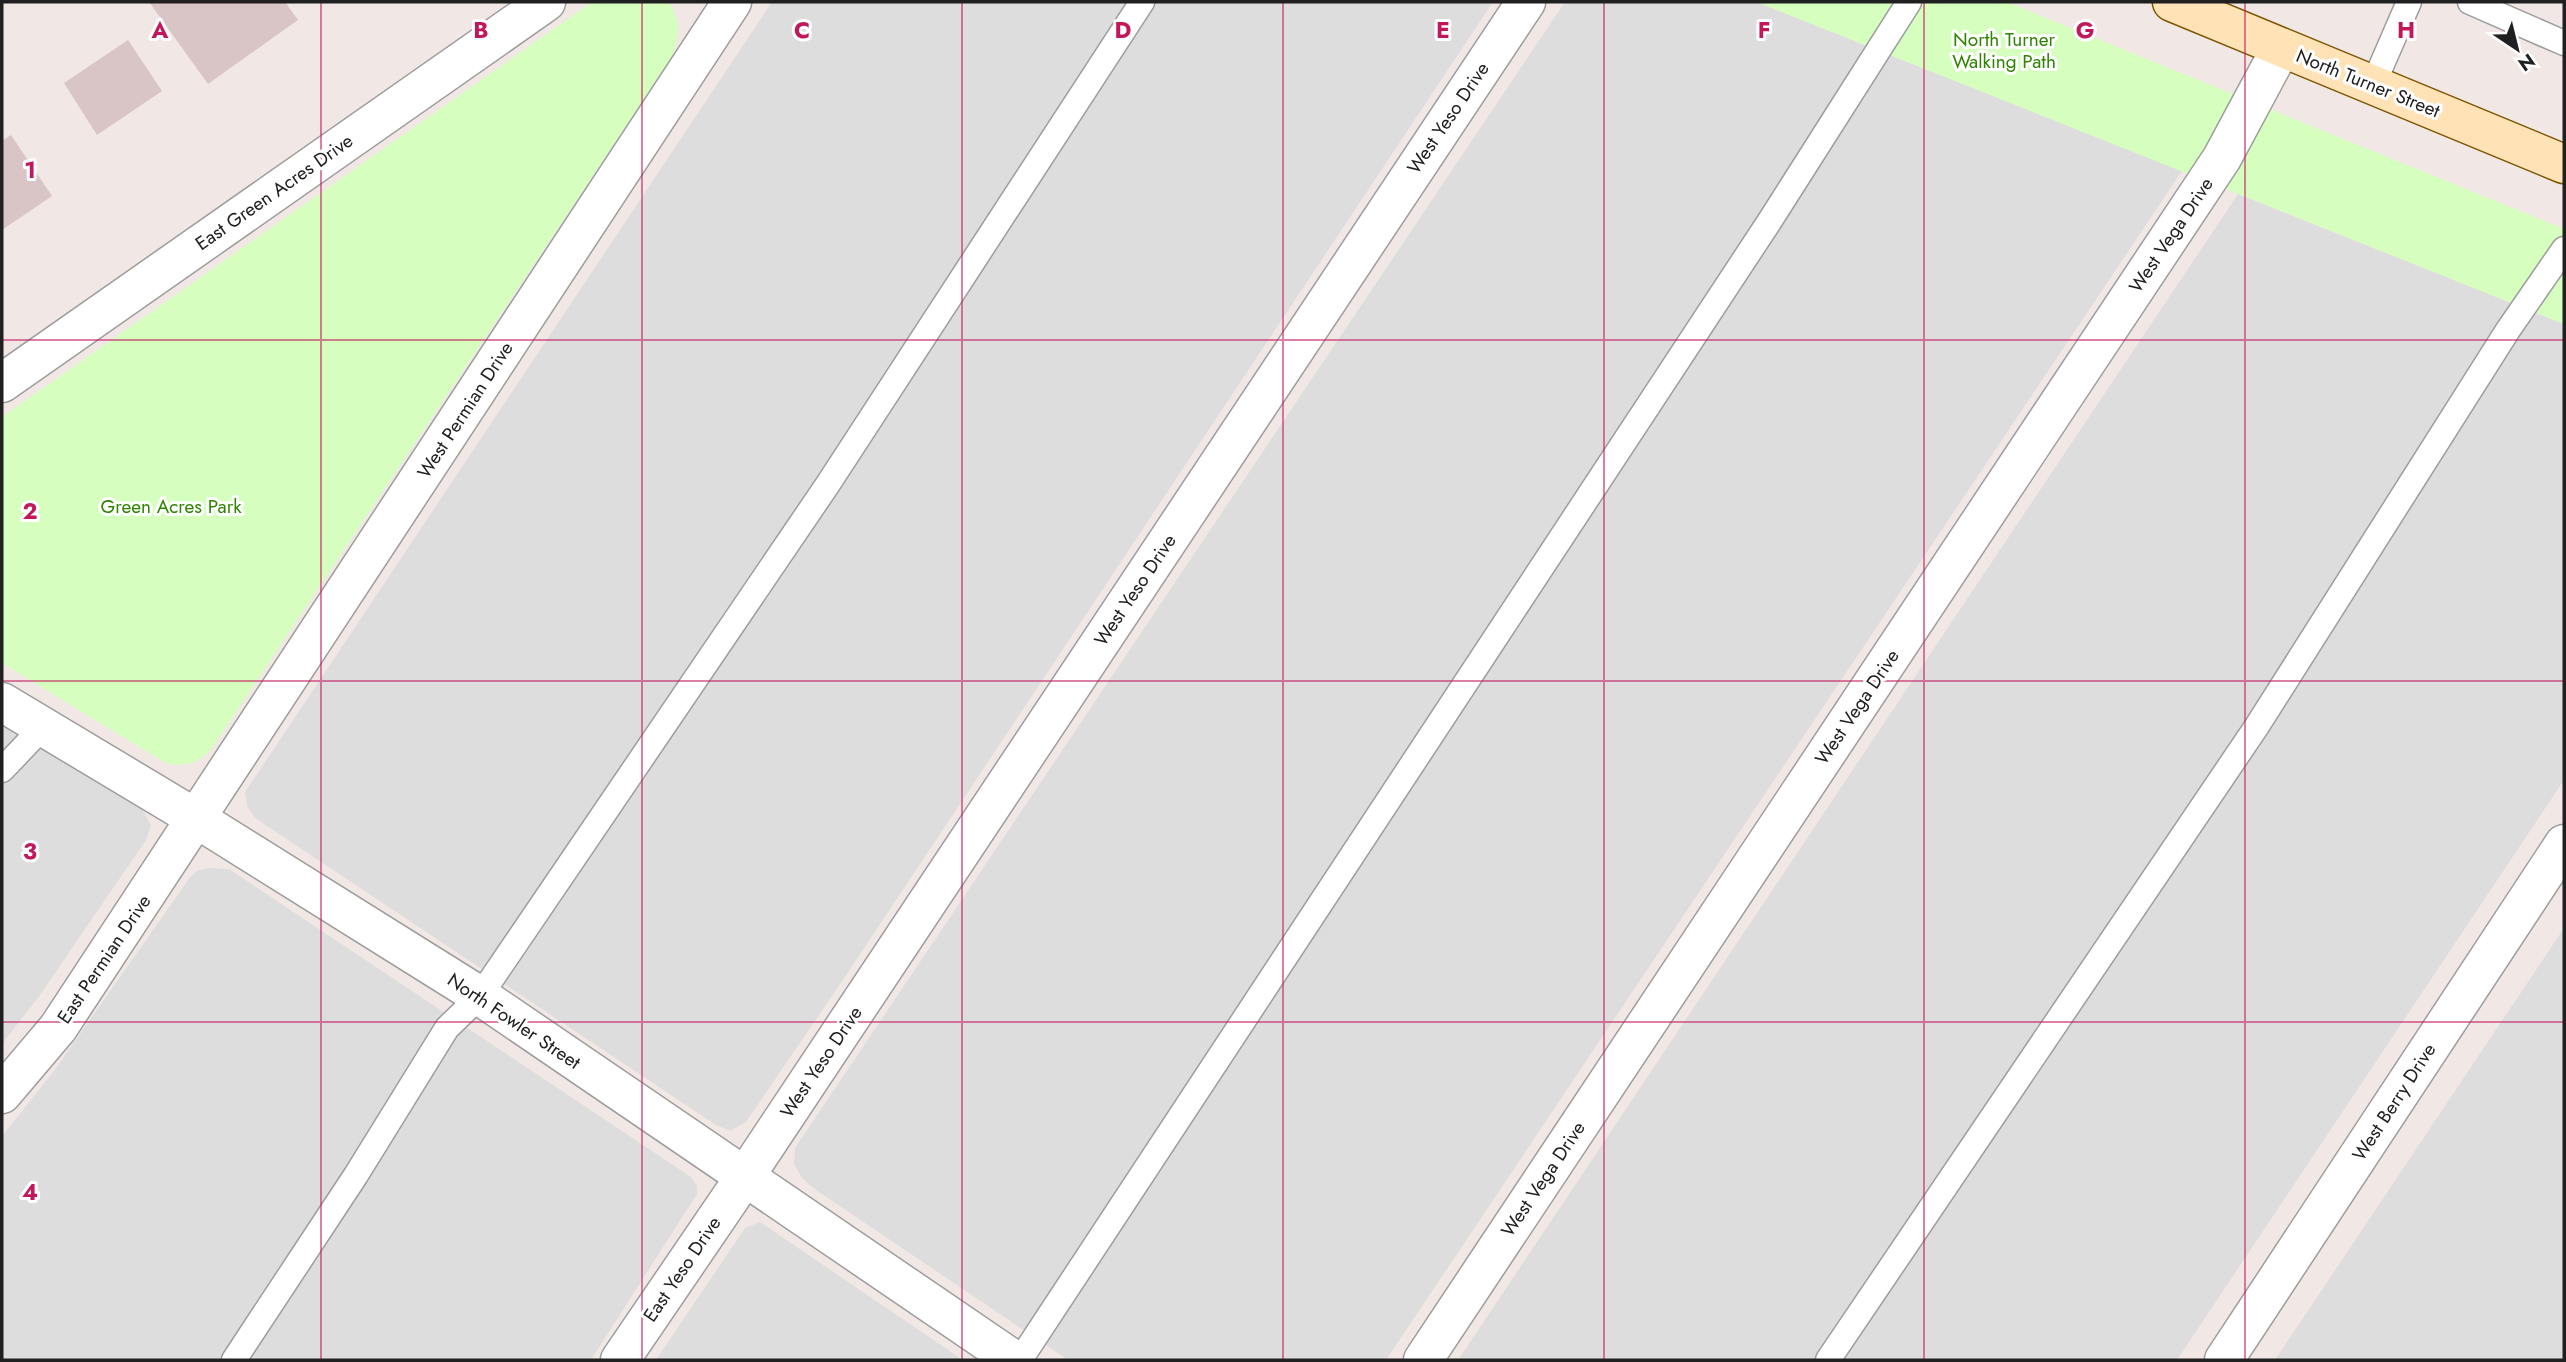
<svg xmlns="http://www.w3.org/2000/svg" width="2566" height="1362" viewBox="0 0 2566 1362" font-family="Jost,sans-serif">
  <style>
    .residential { fill: #dedddd }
    .park { fill: #d5febf }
    .building { fill: #d9c5c5 }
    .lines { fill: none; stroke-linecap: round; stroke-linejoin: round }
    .service-casing { stroke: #9d9d9d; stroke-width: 27 }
    .minor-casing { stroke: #9d9d9d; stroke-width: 41 }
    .tertiary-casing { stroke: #9d9d9d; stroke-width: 41 }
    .secondary-casing { stroke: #7e5500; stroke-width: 41 }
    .service { stroke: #fff; stroke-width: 24 }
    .minor { stroke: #fff; stroke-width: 38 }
    .tertiary { stroke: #fff; stroke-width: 38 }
    .secondary { stroke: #ffe3b6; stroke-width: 38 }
    .grid { fill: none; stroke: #c2185b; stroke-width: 2; stroke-opacity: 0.55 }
    .labels { text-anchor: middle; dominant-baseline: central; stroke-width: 6; stroke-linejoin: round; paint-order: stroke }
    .park-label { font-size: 19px; fill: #2f8402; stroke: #fff }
    .street-label { font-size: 19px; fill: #202020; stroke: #fff }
    .grid-label { font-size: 23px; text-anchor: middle; font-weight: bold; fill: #c2185b; stroke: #fff; stroke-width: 6; stroke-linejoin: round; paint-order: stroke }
  </style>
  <rect width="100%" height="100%" fill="#f1e8e5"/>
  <g class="residential">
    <path d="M772 2H1493L845 977 746 1122 730 1131 716 1125 255 818 247 806 245 792Z"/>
    <path d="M1565 2H1757L2182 171 1386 1360H1068L816 1190 802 1178 794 1164 795 1148Z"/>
    <path d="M2238 194 2564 324V780L2177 1360H1458Z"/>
    <path d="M2 720 139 802 151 826 146 840 40 995 2 1044Z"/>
    <path d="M211 868 229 869 691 1177 697 1186V1194L591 1360H2V1136L53 1072 191 876 199 870Z"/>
    <path d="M2564 928V1360H2275Z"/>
    <path d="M760 1222 963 1360H656L745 1228Z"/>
  </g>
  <g class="park">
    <path d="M592 2H669C681 21 680 37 671 58L210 751C195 764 183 768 164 762L2 663V417Z"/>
    <path d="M1757 2H2007L2564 229V324Z"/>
  </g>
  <g class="building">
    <path d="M149 2H285L298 20 208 84Z"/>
    <path d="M128 40 162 91 97 135 64 83Z"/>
    <path d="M11 135 52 196 2 230V141Z"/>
  </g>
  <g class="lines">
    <defs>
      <g id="service">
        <path d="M2470 2 2564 43"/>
        <path d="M2373 85 2409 2"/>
        <path d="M2 770 42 728"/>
        <path d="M234 1360 356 1175 447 1028 480 996 828 484 1142 2"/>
        <path d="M1020 1360 1771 219 1909 2"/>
        <path d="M1828 1360 2257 726 2508 330 2564 249"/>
      </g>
      <g id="minor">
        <path d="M2 383 546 2"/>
        <path d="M2 1094 58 1028 732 2"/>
        <path d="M620 1360 744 1178 1526 2"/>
        <path d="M1423 1360 2222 158 2281 48"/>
        <path d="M2224 1360 2564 844"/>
      </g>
      <path id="tertiary" d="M2 702 197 819 480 996 1014 1360"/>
      <path id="secondary" d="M2172 2 2564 164"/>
    </defs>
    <use href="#service" class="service-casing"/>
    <use href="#minor" class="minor-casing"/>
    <use href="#tertiary" class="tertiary-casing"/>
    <use href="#secondary" class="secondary-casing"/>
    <use href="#service" class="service"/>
    <use href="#minor" class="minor"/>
    <use href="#tertiary" class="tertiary"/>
    <use href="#secondary" class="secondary"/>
  </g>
  <path class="grid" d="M321 2V1360M642 2V1360M962 2V1360M1283 2V1360M1604 2V1360M1924 2V1360M2245 2V1360M2 340H2564M2 681H2564M2 1022H2564"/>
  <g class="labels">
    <g class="park-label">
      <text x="2004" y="39">North Turner<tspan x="2004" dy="22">Walking Path</tspan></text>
      <text x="171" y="506">Green Acres Park</text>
    </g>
    <g class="street-label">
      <text transform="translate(2368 83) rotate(22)">North Turner Street</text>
      <text transform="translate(1448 118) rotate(-56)">West Yeso Drive</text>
      <text transform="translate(274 192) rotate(-35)">East Green Acres Drive</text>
      <text transform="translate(2171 235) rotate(-56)">West Vega Drive</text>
      <text transform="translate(465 410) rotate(-57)">West Permian Drive</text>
      <text transform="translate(1135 590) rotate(-56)">West Yeso Drive</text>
      <text transform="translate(1857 707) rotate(-56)">West Vega Drive</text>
      <text transform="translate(104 959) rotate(-56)">East Permian Drive</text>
      <text transform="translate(514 1021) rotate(34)">North Fowler Street</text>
      <text transform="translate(821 1062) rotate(-56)">West Yeso Drive</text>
      <text transform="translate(2394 1102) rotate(-57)">West Berry Drive</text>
      <text transform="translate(1543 1179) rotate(-56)">West Vega Drive</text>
      <text transform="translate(682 1269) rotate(-56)">East Yeso Drive</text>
    </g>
  </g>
  <g class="grid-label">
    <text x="160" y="38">A</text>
    <text x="481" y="38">B</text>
    <text x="802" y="38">C</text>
    <text x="1123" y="38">D</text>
    <text x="1443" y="38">E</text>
    <text x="1764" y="38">F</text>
    <text x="2085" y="38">G</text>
    <text x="2406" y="38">H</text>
    <text x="30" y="178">1</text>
    <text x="30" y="519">2</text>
    <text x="30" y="859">3</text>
    <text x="30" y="1200">4</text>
  </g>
  <rect width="2566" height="1362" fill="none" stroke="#202020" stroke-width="7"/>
  <g transform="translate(2517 49) rotate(145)" stroke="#ffffff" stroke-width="5" paint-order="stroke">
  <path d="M0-5L12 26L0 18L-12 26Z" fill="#202020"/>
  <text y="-10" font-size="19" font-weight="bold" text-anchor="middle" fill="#202020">N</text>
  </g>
</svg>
